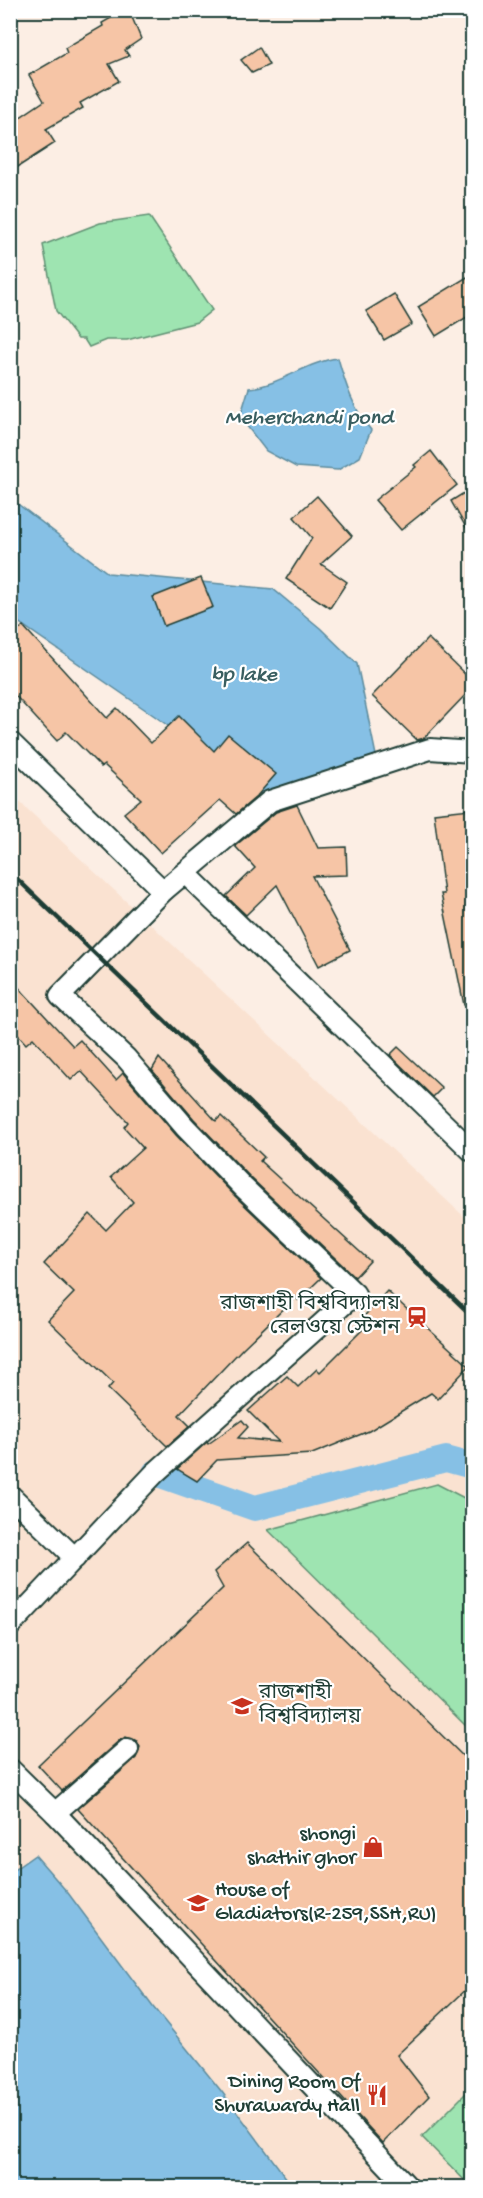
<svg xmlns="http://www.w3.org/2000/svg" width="483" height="2198" viewBox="0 0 483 2198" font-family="'Gochi Hand','Noto Sans Bengali',sans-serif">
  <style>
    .built { fill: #fae2d1 }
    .green { fill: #9ee4b1; stroke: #5e9072; stroke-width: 1.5 }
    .water { fill: #86c0e5; stroke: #5d8c9e; stroke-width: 1.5 }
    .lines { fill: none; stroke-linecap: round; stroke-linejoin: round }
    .canal { stroke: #86c0e5; stroke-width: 26 }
    .building { fill: #f6c5a6; stroke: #1f3d34; stroke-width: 1.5 }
    .street-casing { stroke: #1f3d34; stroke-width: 24 }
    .street { stroke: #fff; stroke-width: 20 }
    .rail { stroke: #1f3d34; stroke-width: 4.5 }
    .labels { text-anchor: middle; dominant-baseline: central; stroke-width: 4.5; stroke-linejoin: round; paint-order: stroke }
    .poi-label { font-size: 21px; fill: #1f3d34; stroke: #fff; text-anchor: end }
    .water-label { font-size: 22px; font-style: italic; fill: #395e60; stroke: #fff }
  </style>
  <rect width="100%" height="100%" fill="#fceee4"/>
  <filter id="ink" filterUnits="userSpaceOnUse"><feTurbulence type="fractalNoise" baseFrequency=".0167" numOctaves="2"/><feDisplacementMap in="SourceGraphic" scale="12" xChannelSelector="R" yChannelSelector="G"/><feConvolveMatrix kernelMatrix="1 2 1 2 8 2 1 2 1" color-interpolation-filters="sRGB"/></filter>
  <g filter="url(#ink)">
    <path class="built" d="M10 793 472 1224V2187H11Z"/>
    <g class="green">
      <path d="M149 216 212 310 197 322 127 340H106L89 347 84 339H78L56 311 43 245 100 223Z"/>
      <path d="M437 1484 472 1502V1732L268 1530Z"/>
      <path d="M472 2087V2188L422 2137Z"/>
    </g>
    <g class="water">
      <path d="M338 358C345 383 354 411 371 430L360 457 338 470 296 467 266 451 240 417 249 388C281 385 306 362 338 358Z"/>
      <path d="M10 498 108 573 273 589 320 628 357 664 378 765 270 801 156 717 11 617Z"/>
      <path d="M35 1855 68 1893 153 2007 222 2092 293 2187H11V1872Z"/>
    </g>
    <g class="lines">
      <path class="canal" d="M155 1473 255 1508 446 1459 472 1466"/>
    </g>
    <g class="building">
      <path d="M125 10H129L141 39 125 50 129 56 109 64 119 81 80 103 83 108 46 129 55 143 10 172V124L44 101 29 75 67 53 65 48 103 26 102 23Z"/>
      <path d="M259 47 269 65 252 73 241 60Z"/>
      <path d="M472 274V314L436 336 418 307Z"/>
      <path d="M394 294 412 324 384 340 366 311Z"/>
      <path d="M431 451 457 485 401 530 375 500 416 467 414 465Z"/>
      <path d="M472 488V538L451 501Z"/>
      <path d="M317 496 352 536 321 564 347 582 330 608 286 579 312 538 294 517Z"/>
      <path d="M201 578 213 607 164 626 153 597Z"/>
      <path d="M23 626 107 718 117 708 151 743 179 716 214 751 228 734 276 774 256 797 236 814 220 800 161 853 124 813 141 799 104 765 101 767 66 732 57 741 10 690V638Z"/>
      <path d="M428 638 472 681V688L424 738 417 740 372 696Z"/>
      <path d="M297 805 318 848 346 847 347 875 312 876 350 950 319 966 277 885 246 915 226 896 255 868 235 846 276 812Z"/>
      <path d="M470 809 472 833V1004L464 1005 441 894H444L434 813Z"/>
      <path d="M10 978 73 1046 80 1040 116 1080 123 1073 176 1135 235 1196 321 1278 298 1300 296 1297 243 1348 179 1415 190 1426 167 1446 108 1389 113 1383 48 1320 74 1293 44 1264 90 1214 106 1230 133 1202 111 1177 143 1148 124 1127 128 1122 81 1071 71 1080 33 1038 26 1044 10 1026Z"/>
      <path d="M398 1047 442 1088 433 1097 390 1055Z"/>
      <path d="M159 1058 216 1121 221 1116 264 1157 260 1161 370 1261 355 1277 251 1178 194 1119 152 1070Z"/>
      <path d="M387 1291 469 1366 438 1399 431 1393 369 1431 312 1454 217 1460 197 1481 177 1469 207 1442 208 1444 242 1420 248 1427 238 1438 279 1442 248 1411 287 1376 298 1387 317 1369 320 1372 363 1329 357 1324Z"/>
      <path d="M247 1543 472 1765V1984L397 2055 429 2096 383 2143 78 1809 136 1758 140 1747 137 1741 126 1737 120 1740 62 1791 38 1765 223 1588 214 1572Z"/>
    </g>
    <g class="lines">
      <defs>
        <g id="street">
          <path d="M10 742 163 891"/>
          <path d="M185 873 472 1151"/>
          <path d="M10 1495 75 1558"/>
          <path d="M10 1626 155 1473 355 1294 243 1187 185 1127 126 1058 60 996 163 891 270 801 430 749 472 752"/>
          <path d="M10 1769 55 1813 128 1749"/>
          <path d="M55 1813 408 2187"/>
        </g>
      </defs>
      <use href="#street" class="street-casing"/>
      <use href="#street" class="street"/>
      <path class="rail" d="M10 872 472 1316"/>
    </g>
  </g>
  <defs>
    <symbol id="station-bare" viewBox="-9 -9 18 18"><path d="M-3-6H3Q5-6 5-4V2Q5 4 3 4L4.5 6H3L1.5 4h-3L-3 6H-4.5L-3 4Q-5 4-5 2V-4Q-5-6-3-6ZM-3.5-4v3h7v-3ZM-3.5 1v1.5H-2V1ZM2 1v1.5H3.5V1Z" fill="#c8321e" stroke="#fff" stroke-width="2.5" paint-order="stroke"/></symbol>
    <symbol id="university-bare" viewBox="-9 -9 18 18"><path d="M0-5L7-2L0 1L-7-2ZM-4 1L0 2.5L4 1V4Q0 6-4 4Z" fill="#c8321e" stroke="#fff" stroke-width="2.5" paint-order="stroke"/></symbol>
    <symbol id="shop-bare" viewBox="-9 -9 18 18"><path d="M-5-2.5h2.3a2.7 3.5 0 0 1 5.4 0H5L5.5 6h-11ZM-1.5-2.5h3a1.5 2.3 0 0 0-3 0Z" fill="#c8321e" stroke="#fff" stroke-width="2.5" paint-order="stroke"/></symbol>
    <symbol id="restaurant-bare" viewBox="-9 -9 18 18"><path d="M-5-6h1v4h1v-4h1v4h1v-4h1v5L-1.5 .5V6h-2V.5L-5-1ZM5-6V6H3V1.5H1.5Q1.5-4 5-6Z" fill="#c8321e" stroke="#fff" stroke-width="2.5" paint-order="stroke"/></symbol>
  </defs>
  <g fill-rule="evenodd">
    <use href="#station-bare" x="402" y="1302" width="30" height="30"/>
    <use href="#university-bare" x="227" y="1691" width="30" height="30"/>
    <use href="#shop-bare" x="358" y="1832" width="30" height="30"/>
    <use href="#university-bare" x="183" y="1888" width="30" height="30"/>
    <use href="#restaurant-bare" x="362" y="2080" width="30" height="30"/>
  </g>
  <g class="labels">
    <g class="poi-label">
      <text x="400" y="1305">রাজশাহী বিশ্ববিদ্যালয়<tspan x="400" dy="24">রেলওয়ে স্টেশন</tspan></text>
      <text x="259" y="1694" text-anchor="start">রাজশাহী<tspan x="259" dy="24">বিশ্ববিদ্যালয়</tspan></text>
      <text x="356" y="1835">shongi<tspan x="356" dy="24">shathir ghor</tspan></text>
      <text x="215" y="1891" text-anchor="start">House of<tspan x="215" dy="24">Gladiators(R-259,SSH,RU)</tspan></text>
      <text x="360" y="2083">Dining Room Of<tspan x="360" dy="24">Shurawardy Hall</tspan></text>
    </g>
    <g class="water-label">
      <text x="309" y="419">Meherchandi pond</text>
      <text x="244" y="676">bp lake</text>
    </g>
  </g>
  <rect width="483" height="2198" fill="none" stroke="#fff" stroke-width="36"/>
  <rect x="18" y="18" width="447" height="2162" fill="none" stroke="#1f3d34" stroke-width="2" filter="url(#ink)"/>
</svg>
